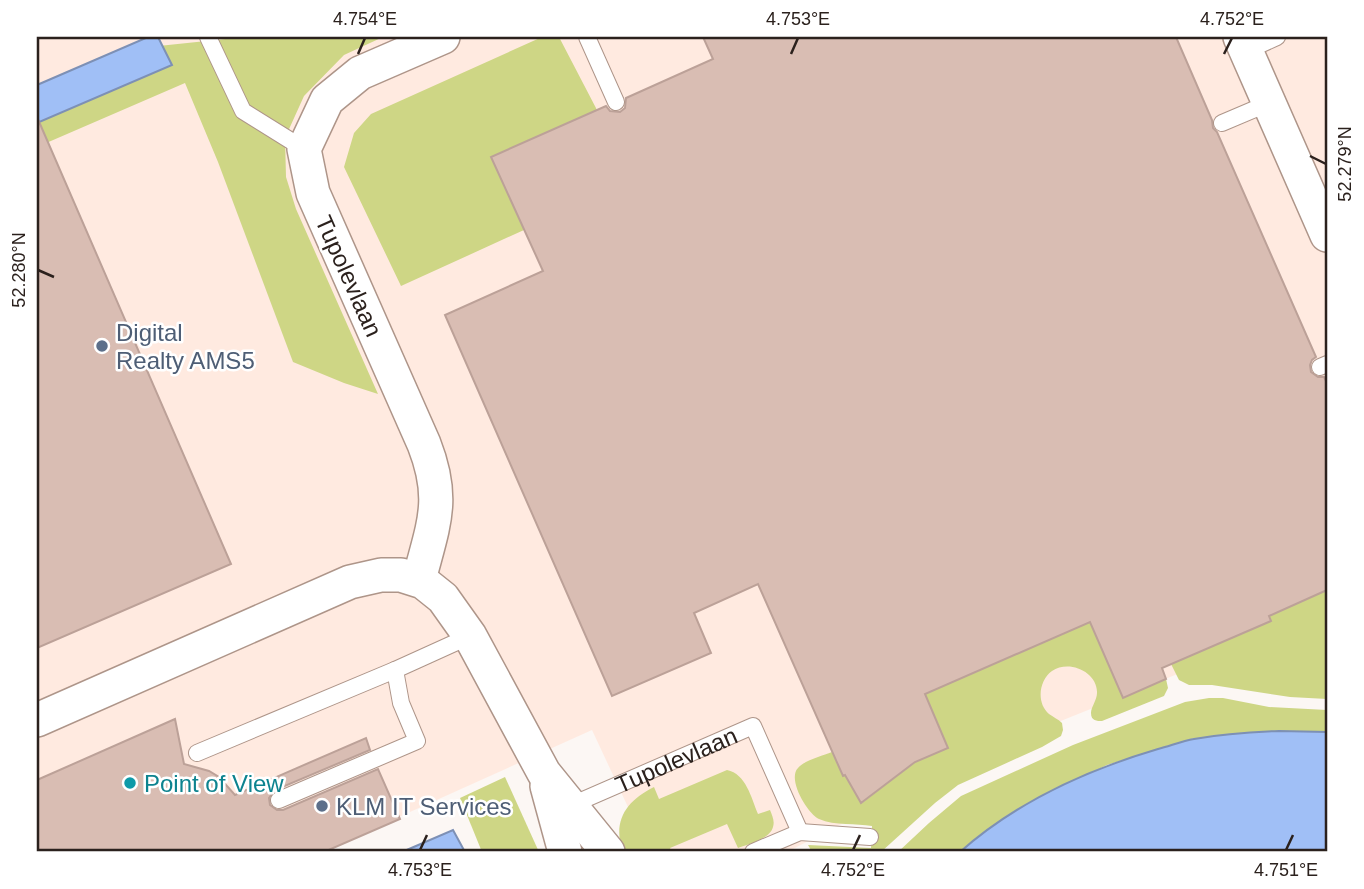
<svg xmlns="http://www.w3.org/2000/svg" width="1364" height="889" viewBox="0 0 1364 889" font-family="Helvetica,sans-serif">
  <style>
    .built { fill: #ffeae0 }
    .green { fill: #ced685 }
    .water { fill: #a0bff6; stroke: #7d90b5; stroke-width: 2 }
    .building { fill: #d9bdb3; stroke: #bca198; stroke-width: 2 }
    .lines { fill: none; stroke-linecap: round; stroke-linejoin: round }
    .service-casing { stroke: #ae9589; stroke-width: 18 }
    .minor-casing { stroke: #ae9589; stroke-width: 36 }
    .service { stroke: #fff; stroke-width: 16 }
    .minor { stroke: #fff; stroke-width: 33 }
    .ticks { fill: none; stroke: #2b211d; stroke-width: 2.5 }
    .service-dot { fill: #5c6f8a; stroke: #fff; stroke-width: 2.5 }
    .culture-dot { fill: #0f9aa8; stroke: #fff; stroke-width: 2.5 }
    .labels { text-anchor: middle; dominant-baseline: central; stroke-width: 5; stroke-linejoin: round; paint-order: stroke }
    .street-label { font-size: 24px; fill: #2b211d; stroke: #fff }
    .service-label { font-size: 24px; fill: #4e5e75; stroke: #fff; text-anchor: start }
    .culture-label { font-size: 24px; fill: #0d838f; stroke: #fff; text-anchor: start }
    .neatline { fill: none; stroke: #2b211d; stroke-width: 2.5 }
    .ticks-label { font-size: 18px; text-anchor: middle; fill: #2b211d }
  </style>
  <rect width="100%" height="100%" fill="#fcf7f4"/>
  <path class="built" d="M37 37H1327V614L976 755 787 852H649L592 730 321 852H37Z"/>
  <g class="green">
    <path d="M239 37H383L344 55 304 96 285 138 286 177 296 209 378 394 344 383 293 362 218 162 185 83 37 147V97L149 47 235 38Z"/>
    <path d="M542 37H559L597 110 492 157 524 230 401 286 344 167 354 133 371 114Z"/>
    <path d="M1327 590V699L1290 697 1212 685H1189L1179 680 1171 664 1270 621 1269 616Z"/>
    <path d="M1090 622 1123 698 1166 679 1168 688 1164 696 1102 721C1097 721 1091 721 1091 713 1091 707 1097 700 1097 693 1098 672 1069 659 1052 671 1039 680 1036 703 1049 714 1053 717 1058 719 1062 723L1063 730 1061 736 1042 747 958 785 935 803 881 852H812L808 845 871 848 872 826C856 823 835 826 819 819 807 813 787 779 798 768 805 760 822 756 832 752L843 776 854 771 862 803 915 762 948 748 925 694Z"/>
    <path d="M1209 698H1223L1269 707 1327 710V732L1279 731 1240 733 1191 739 1107 765 1033 801 990 828 960 852H898L929 823 961 796 1073 745 1185 702Z"/>
    <path d="M727 770C746 774 751 797 758 814L770 810C772 815 775 821 773 827 770 839 748 844 738 848L727 824 670 848 672 852H623C612 821 626 801 654 787L659 799Z"/>
    <path d="M505 777 539 852H482L460 798Z"/>
  </g>
  <g class="water">
    <path d="M148 37H158L172 65 37 123V85Z"/>
    <path d="M1279 731 1327 732V852H960C1015 803 1087 770 1158 749 1170 746 1182 741 1194 739 1222 734 1250 732 1279 731Z"/>
    <path d="M453 830 465 852H402Z"/>
  </g>
  <g class="building">
    <path d="M703 37H1176L1212 120 1213 128 1217 132 1316 357 1312 360 1310 365 1311 372 1318 377H1324L1327 383V590L1269 616 1271 621 1162 668 1166 679 1123 698 1090 622 925 694 948 748 915 762 861 803 845 775 843 776 758 584 694 613 711 653 612 696 445 315 543 271 491 157 606 106 610 111 620 112 625 108 626 98 713 59Z"/>
    <path d="M37 117 231 564 37 648Z"/>
    <path d="M175 719 184 764 209 771 219 777 235 795 366 738 370 750 275 790 269 798 270 805 277 810H283L378 769 400 819 324 852H37V780Z"/>
  </g>
  <g class="lines">
    <defs>
      <g id="service">
        <path d="M208 37 243 111 304 149"/>
        <path d="M587 37 616 102"/>
        <path d="M1246 51 1277 37"/>
        <path d="M1222 123 1269 103"/>
        <path d="M1320 367 1327 364"/>
        <path d="M197 753 395 670"/>
        <path d="M279 800 417 741 401 703 395 670 470 636"/>
        <path id="s1" d="M567 807 753 726 800 832"/>
        <path d="M753 852 800 832 870 837"/>
      </g>
      <g id="minor">
        <path d="M1240 37 1327 235"/>
        <path d="M419 580C433 525 446 500 424 444L313 193 304 149 327 100 360 73 443 37"/>
        <path d="M37 720 350 582 381 575H401L423 582 443 598 470 636 544 773 608 852"/>
        <path d="M547 786 565 852"/>
      </g>
    </defs>
    <use href="#service" class="service-casing"/>
    <use href="#minor" class="minor-casing"/>
    <use href="#service" class="service"/>
    <use href="#minor" class="minor"/>
  </g>
  <path class="ticks" d="M358 54 365 38M791 54 798 38M1224 54 1232 38M1310 156 1326 164M38 270 54 277M420 850 427 835M853 850 860 835M1286 850 1293 835"/>
  <g class="service-dot">
    <circle cx="102" cy="346" r="7"/>
    <circle cx="322" cy="806" r="7"/>
  </g>
  <circle class="culture-dot" cx="130" cy="783" r="7"/>
  <g class="labels">
    <g class="street-label">
      <text transform="translate(349 276) rotate(66)">Tupolevlaan</text>
      <text stroke="none"><textPath href="#s1" startOffset="119">Tupolevlaan</textPath></text>
    </g>
    <g class="service-label">
      <text x="116" y="332">Digital<tspan x="116" dy="28">Realty AMS5</tspan></text>
      <text x="336" y="806">KLM IT Services</text>
    </g>
    <g class="culture-label">
      <text x="144" y="783">Point of View</text>
    </g>
  </g>
  <rect width="1364" height="889" fill="none" stroke="#ffffff" stroke-width="77"/>
  <rect x="38" y="38" width="1288" height="812" class="neatline"/>
  <g class="ticks-label">
    <text x="365" y="25">4.754°E</text>
    <text x="798" y="25">4.753°E</text>
    <text x="1232" y="25">4.752°E</text>
    <text transform="translate(1345 164) rotate(-90)" y="6">52.279°N</text>
    <text transform="translate(19 270) rotate(-90)" y="6">52.280°N</text>
    <text x="420" y="876">4.753°E</text>
    <text x="853" y="876">4.752°E</text>
    <text x="1286" y="876">4.751°E</text>
  </g>
</svg>
